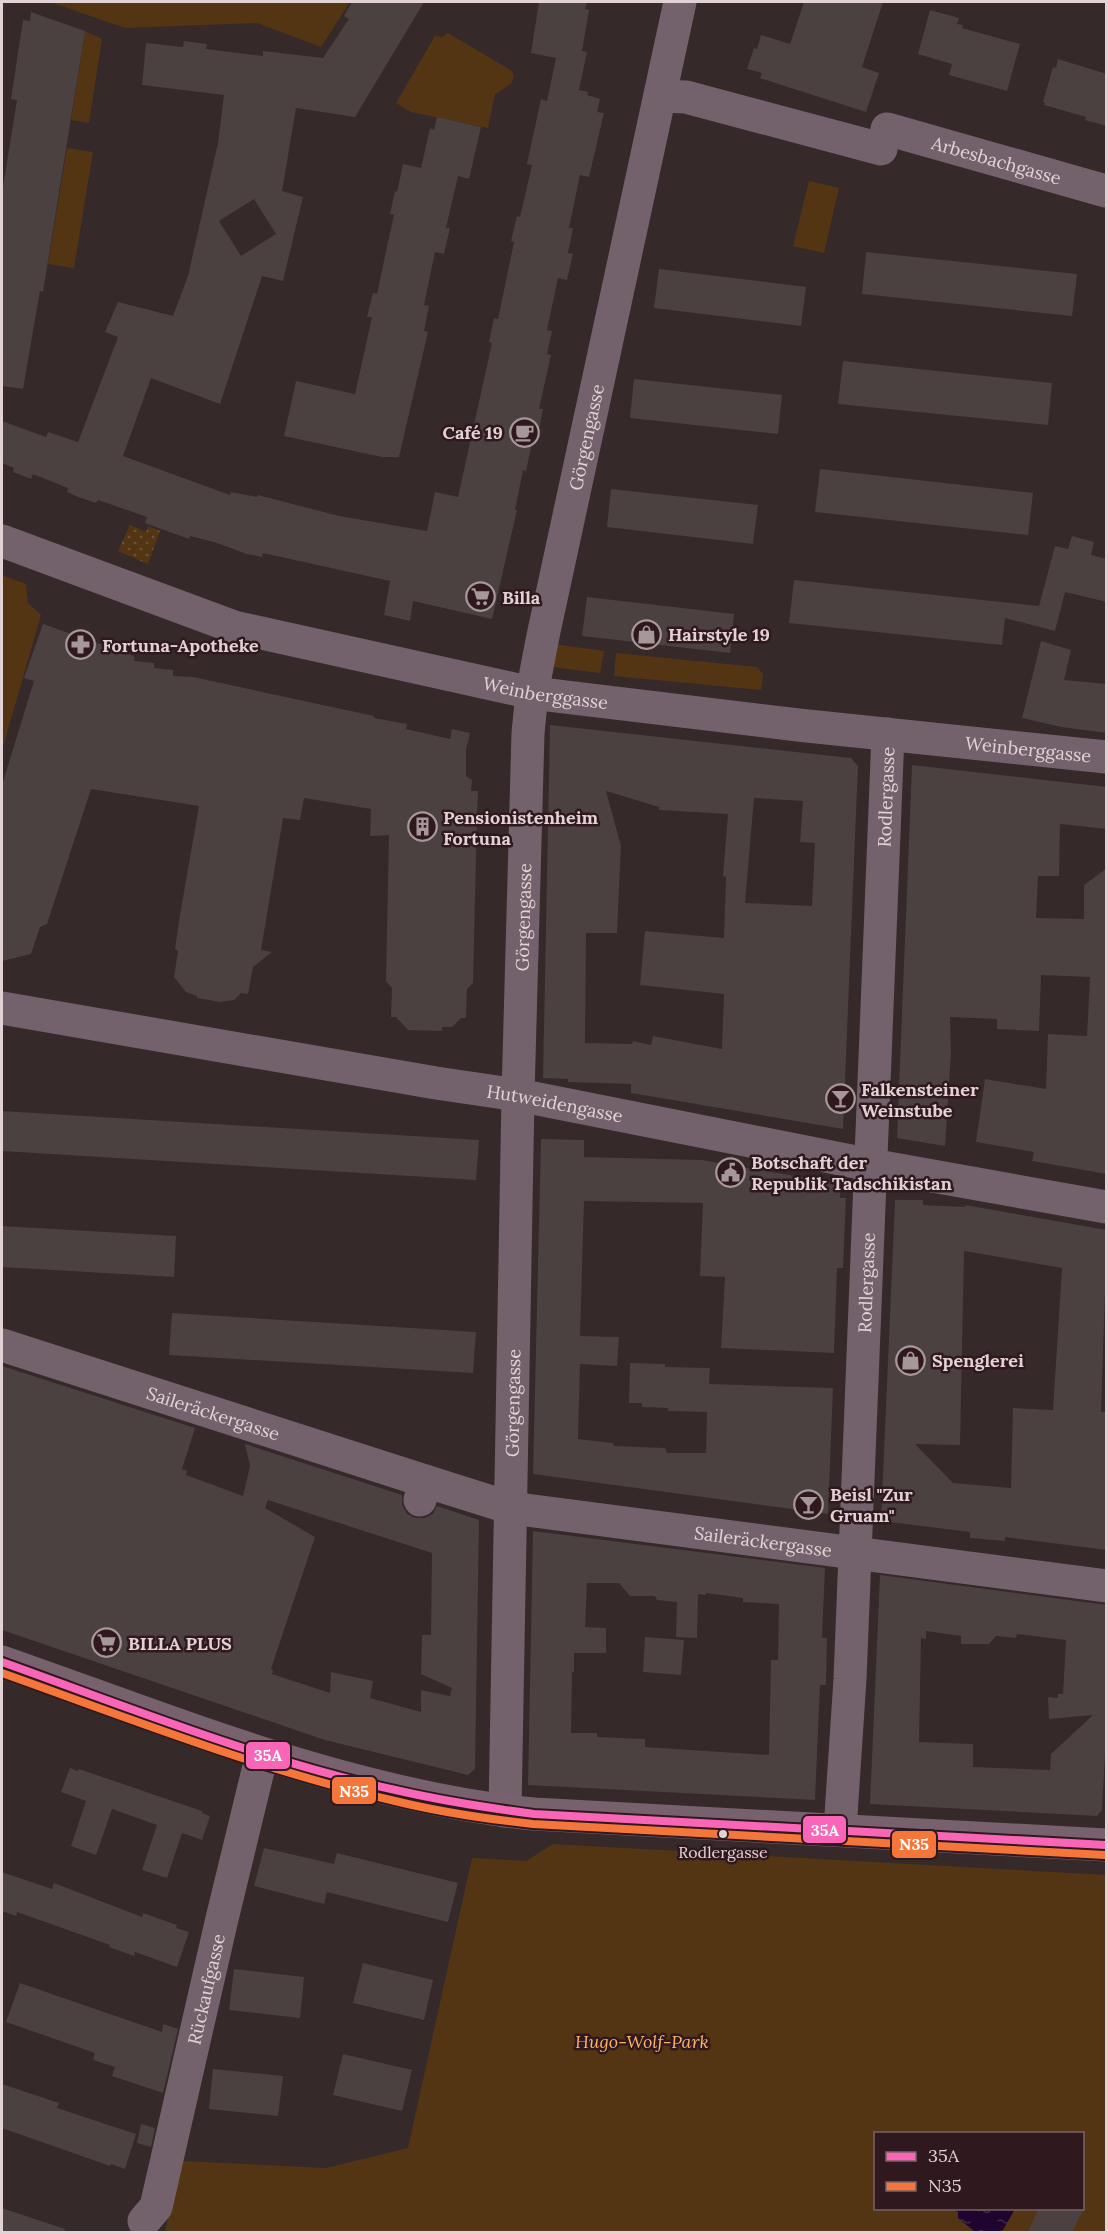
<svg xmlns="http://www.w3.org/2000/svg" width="1108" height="2234" viewBox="0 0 1108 2234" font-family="Lora,serif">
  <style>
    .grass { fill: url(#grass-dots) }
    .green { fill: #543513; fill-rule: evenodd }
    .water { fill: url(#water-ripples) }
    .building { fill: #4b4140; fill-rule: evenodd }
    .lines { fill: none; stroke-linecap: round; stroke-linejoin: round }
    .minor { stroke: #73626c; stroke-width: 33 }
    .major { stroke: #76616d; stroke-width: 33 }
    .bus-1-casing { stroke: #30191e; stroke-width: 12 }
    .bus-2-casing { stroke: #30191e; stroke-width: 12 }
    .bus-1 { stroke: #fa66b7; stroke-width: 8 }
    .bus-2 { stroke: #f5763a; stroke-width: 8 }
    .bus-dot { fill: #e3d2d5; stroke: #30191e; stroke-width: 2 }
    .labels { text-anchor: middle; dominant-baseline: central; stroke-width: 5; stroke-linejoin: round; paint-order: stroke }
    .bus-label { font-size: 16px; fill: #e3d2d5; stroke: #30191e }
    .street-label { font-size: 18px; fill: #e3d2d5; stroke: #30191e }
    .poi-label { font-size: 18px; font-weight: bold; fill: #e3d2d5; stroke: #30191e; text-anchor: start }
    .park-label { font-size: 18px; font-style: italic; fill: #fbb368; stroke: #30191e }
    .line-badge { stroke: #30191e; stroke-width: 2 }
    .badge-label { font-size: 16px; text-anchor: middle; font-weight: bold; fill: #fff }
  </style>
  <defs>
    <pattern id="grass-dots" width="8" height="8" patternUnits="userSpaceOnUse" patternTransform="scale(1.5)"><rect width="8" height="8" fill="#543513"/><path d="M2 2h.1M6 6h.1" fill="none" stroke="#6c5134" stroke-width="1.8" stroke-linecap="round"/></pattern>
    <pattern id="water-ripples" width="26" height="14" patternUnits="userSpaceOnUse" patternTransform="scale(1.5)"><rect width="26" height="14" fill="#200430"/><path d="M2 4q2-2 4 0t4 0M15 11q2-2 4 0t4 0" fill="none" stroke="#40284d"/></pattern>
  </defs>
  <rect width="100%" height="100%" fill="#35292a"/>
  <path class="grass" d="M130 525 146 532 148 526 160 531 148 564 118 551Z"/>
  <g class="green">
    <path d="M50 2H350L321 47 257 23 125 28Z"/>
    <path d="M85 31 102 39 89 123 71 120Z"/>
    <path d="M448 33 512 71 514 77 511 84 495 94 488 128 411 112 396 103 435 36 442 37Z"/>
    <path d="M67 148 93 152 74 268 48 264Z"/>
    <path d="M809 181 839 188 824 253 793 246Z"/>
    <path d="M2 575 26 584 28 603 41 615 2 750Z"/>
    <path d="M547 643 604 651 600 673 544 666Z"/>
    <path d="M616 653 757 667 763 674 761 690 614 676Z"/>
    <path d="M553 1844 1106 1875V2232H165L181 2161 326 2168 408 2148 472 1858 526 1861ZM876 2134H1082V2208H876Z"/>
  </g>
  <path class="water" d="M951 2209H1015L1003 2230 996 2232 974 2231 958 2218V2212Z"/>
  <g class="building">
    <path d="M352 2H424L355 117 296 108 282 191 303 197 283 281 262 276 220 404 151 378 123 456 230 495 231 492 257 497 258 495 339 516 427 531 435 492 458 497 492 343 489 342 494 318 498 319 514 242 511 241 517 216 520 217 532 165 527 164 541 99 547 101 556 58 531 53 539 2H587L585 9 589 10 582 51 587 52 579 90 588 92 587 95 600 99 597 112 604 113 589 177 580 175 569 228H573L568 253 573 254 567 280 558 278 547 330 552 331 547 354 551 355 539 409H543L536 444 532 443 526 471 523 470 515 510H517L492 619 413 601 410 621 384 615 390 581 263 553 262 557 247 554 214 542 190 536 189 539 145 523 147 517 98 500 96 503 78 497 67 492 68 488 33 474 31 479 13 472 14 468 2 463V421L46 437 48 432 78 442 118 337 105 332 118 302 173 316 188 276 218 143 224 95 142 85 146 43 183 47 184 41 207 44 206 49 263 56V51L323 58 349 19 344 16ZM254 199 276 234 241 256 219 221Z"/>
    <path d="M804 2H883L862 67 879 73 866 112 760 78 762 73 747 69 754 48 757 49 761 35 790 44Z"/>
    <path d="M930 10 959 18 957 24 963 25 962 28 1020 44 1007 91 949 75 952 64 918 54Z"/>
    <path d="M31 12 85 31 43 292 40 291 23 389 2 386V193L17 100 11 99 23 20 30 21Z"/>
    <path d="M1058 59 1107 74V126L1085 120 1086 117 1044 105 1045 103 1043 102 1053 67 1056 68Z"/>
    <path d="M437 117 481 127 469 179 458 176 446 228H450L444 254 435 252 424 305 429 306 424 331 428 332 399 457H382L284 436 296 381 355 394 372 317H367L373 293 377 294 388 242 394 215 390 214 395 191 397 192 403 164 421 168 430 128 434 130Z"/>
    <path d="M866 252 1077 274 1072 316 862 294Z"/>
    <path d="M659 269 806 287 801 326 654 308Z"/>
    <path d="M843 361 1052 383 1048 425 838 404Z"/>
    <path d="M634 379 782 395 778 434 630 418Z"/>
    <path d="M820 469 1033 493 1028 535 815 512Z"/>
    <path d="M611 489 758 505 753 544 607 527Z"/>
    <path d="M1072 536 1094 542 1091 555 1107 559V602L1065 592 1055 631 1005 618 1002 645 789 623 794 580 1039 606 1055 546 1068 549Z"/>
    <path d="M587 597 734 614 730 653 582 636Z"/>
    <path d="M43 624 134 656V661L154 663V668L173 670V676L193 677 374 716V718L407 724 406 729 450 739 452 729 470 733 466 750V776L472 780 471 791H478L477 815 473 983 467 989 466 1018H461L452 1027H442V1031L408 1030 396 1017H391L392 988 386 981 389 835 370 836 371 809 304 798 300 820 283 818 261 950 272 952 253 967 248 994 241 993 234 1000 220 1002 197 998V996L186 992 174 977 178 951 175 949 180 915 199 806 91 789 47 924 40 927 31 954 2 961V785L34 681 24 678Z"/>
    <path d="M1041 641 1071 650 1064 680 1107 684V733L1061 727 1022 718Z"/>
    <path d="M550 725 851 758 858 766 843 1129 631 1093V1084L568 1082V1079L543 1078ZM606 791 659 807V810L728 814 723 876 726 877 724 938 645 931 640 985 724 994 722 1049 653 1036 651 1045 633 1041 632 1044 585 1043 586 933H617L621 846ZM754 798 803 801 800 842 815 843 812 906 745 903Z"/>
    <path d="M912 765 1107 787V829L1060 824 1059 876H1038L1036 918 1084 919V885L1107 868V1174L1032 1161 1034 1152 976 1142 985 1079 1046 1089 1048 1034 1087 1036 1090 977 1041 975 1039 1031 997 1029V1019L950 1017 951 1053 945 1146 897 1138Z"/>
    <path d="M2 1111 479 1140 476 1180 2 1151Z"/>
    <path d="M541 1139 584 1140V1157L702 1160 841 1184 840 1198H846L843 1268H837L834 1353 721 1348 725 1277 700 1276 703 1203 584 1201 580 1336 619 1337 617 1366 580 1364 578 1439 613 1443 614 1446 665 1448 667 1453H706L707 1412 668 1411V1408L642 1407V1403H629L630 1363 665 1364V1367L710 1368 709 1384 833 1388 828 1514 533 1474Z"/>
    <path d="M895 1200H923V1205L965 1207V1205L1107 1230 1101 1412H1107V1550L1005 1537V1541L970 1538V1532L881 1521ZM964 1251 1062 1268 1053 1410 1013 1408 1011 1488 953 1483 915 1444 960 1445Z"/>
    <path d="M2 1226 176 1236 174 1277 2 1267Z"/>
    <path d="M172 1313 476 1332 473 1373 169 1355Z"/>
    <path d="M2 1366 195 1428 182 1469 187 1471 186 1475 243 1496 250 1466 245 1444 402 1495V1505L407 1514 415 1518H425L433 1514 437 1506 479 1520 475 1769 468 1775 325 1740 2 1630ZM268 1500 432 1553 431 1635H422L421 1674 452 1688 450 1696 421 1690V1712L370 1698 373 1681 331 1672 330 1693 272 1674 273 1670 271 1669 315 1537 265 1508Z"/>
    <path d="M533 1531 825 1568 822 1638H827L826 1685H820L815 1800 528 1785ZM587 1583H619L630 1596H655L657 1600 677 1602 676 1637 697 1638 698 1594 706 1595V1593L743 1598V1602L779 1604 778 1660H771L769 1755 645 1747V1739L597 1737V1733H571L572 1672H574V1653H606V1628L585 1627Z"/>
    <path d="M880 1575 1107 1605 1106 1736 1102 1810 1097 1816 870 1804ZM926 1631 961 1636V1644H989L996 1636 1016 1638 1017 1634 1066 1640 1063 1694H1058V1698L1048 1697 1049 1719 1093 1715 1051 1754 1050 1770 973 1767V1744L919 1742 921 1638 926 1639Z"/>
    <path d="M645 1637 684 1640 681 1675 643 1672Z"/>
    <path d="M70 1768 78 1771 79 1769 202 1811V1813L210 1816 202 1840 182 1833 167 1878 142 1870 157 1825 112 1809 96 1855 71 1846 86 1801 61 1792Z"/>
    <path d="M264 1848 334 1864 337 1853 458 1883 448 1922 327 1892 324 1904 254 1886Z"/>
    <path d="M2 1872 52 1889 54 1883 142 1917 143 1913 177 1925 176 1928 189 1932 177 1967 135 1952 134 1956 109 1947 110 1945 17 1912 16 1916 2 1911Z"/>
    <path d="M363 1963 433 1980 424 2020 353 2003Z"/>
    <path d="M234 1969 304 1977 300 2018 229 2010Z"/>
    <path d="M20 1983 162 2032 163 2024 178 2029 163 2093 112 2076 115 2067 93 2060 95 2053 6 2022Z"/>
    <path d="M343 2054 412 2070 402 2111 333 2095Z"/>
    <path d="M213 2069 283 2076 278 2116 209 2109Z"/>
    <path d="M2 2084 59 2103 57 2108 136 2134 125 2169 111 2164 110 2166 2 2128Z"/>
    <path d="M141 2124 155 2128 151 2147 137 2143Z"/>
    <path d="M2 2208 65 2229 64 2232H2Z"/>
    <path d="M1039 2208H1084L1072 2232H1028Z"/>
  </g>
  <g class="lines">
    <g class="minor">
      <path d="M660 96 686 97 881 149"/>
      <path id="s1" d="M887 129 1106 191"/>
      <path id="s2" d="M2 541 234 627 532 693 798 725 1106 757"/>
      <path id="s3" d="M2 1008 436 1083 518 1095 871 1165 1106 1207"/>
      <path id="s4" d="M2 1345 425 1481"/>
      <path id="s5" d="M420 1500 425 1481 511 1508 1106 1586"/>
      <path id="s6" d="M505 1811 518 1095 528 733 532 693 543 636 680 2"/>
      <path id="s7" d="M840 1830 850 1679 888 734"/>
      <path id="s8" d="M144 2221 156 2207 221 1923 262 1754"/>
    </g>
    <path class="major" d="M2 1662C174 1722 351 1796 534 1814L1106 1845"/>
    <defs>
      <path id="bus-1" d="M2 1662C133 1709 264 1762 400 1791 444 1801 489 1808 534 1814L1106 1845"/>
      <path id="bus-2" d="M2 1673C131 1719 260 1770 395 1801 440 1812 487 1819 533 1824L1105 1855"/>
    </defs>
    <use href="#bus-1" class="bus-1-casing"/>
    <use href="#bus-2" class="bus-2-casing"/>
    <use href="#bus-1" class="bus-1"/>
    <use href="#bus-2" class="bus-2"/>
  </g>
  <defs>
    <symbol id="cafe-ring" viewBox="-11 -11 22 22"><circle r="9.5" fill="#30191e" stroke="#a69799" stroke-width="1.5"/><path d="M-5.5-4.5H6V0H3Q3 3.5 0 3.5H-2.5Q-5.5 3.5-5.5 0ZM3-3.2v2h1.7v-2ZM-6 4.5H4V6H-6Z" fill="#a69799"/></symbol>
    <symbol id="supermarket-ring" viewBox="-11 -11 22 22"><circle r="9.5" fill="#30191e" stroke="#a69799" stroke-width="1.5"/><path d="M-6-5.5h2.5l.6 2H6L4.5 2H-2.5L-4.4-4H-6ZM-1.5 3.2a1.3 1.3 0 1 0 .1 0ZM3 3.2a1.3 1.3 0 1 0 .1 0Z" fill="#a69799"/></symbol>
    <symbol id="shop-ring" viewBox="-11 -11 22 22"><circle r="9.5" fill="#30191e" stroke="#a69799" stroke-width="1.5"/><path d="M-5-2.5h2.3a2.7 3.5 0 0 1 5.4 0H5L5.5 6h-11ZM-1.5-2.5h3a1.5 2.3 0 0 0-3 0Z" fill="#a69799"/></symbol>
    <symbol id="pharmacy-ring" viewBox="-11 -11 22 22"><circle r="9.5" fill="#30191e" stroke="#a69799" stroke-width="1.5"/><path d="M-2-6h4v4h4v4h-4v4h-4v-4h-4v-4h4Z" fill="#a69799"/></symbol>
    <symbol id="building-ring" viewBox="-11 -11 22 22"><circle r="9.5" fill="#30191e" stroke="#a69799" stroke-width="1.5"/><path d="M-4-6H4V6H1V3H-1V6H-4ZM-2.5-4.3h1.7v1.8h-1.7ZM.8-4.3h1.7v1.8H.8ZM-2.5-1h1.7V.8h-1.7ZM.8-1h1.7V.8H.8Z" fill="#a69799"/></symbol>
    <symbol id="bar-ring" viewBox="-11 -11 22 22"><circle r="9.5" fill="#30191e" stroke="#a69799" stroke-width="1.5"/><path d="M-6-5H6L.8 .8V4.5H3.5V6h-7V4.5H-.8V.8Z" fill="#a69799"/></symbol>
    <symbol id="civic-ring" viewBox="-11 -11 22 22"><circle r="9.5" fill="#30191e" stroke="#a69799" stroke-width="1.5"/><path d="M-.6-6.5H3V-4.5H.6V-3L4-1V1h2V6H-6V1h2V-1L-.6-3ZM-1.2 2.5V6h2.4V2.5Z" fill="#a69799"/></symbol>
  </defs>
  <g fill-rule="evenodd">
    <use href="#cafe-ring" x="508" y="416" width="33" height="33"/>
    <use href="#supermarket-ring" x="464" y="580" width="33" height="33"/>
    <use href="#shop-ring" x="630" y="618" width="33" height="33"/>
    <use href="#pharmacy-ring" x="64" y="628" width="33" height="33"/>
    <use href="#building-ring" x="406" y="810" width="33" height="33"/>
    <use href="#bar-ring" x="824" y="1082" width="33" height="33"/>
    <use href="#civic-ring" x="714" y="1156" width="33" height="33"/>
    <use href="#shop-ring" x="894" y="1344" width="33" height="33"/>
    <use href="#bar-ring" x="792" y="1488" width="33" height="33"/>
    <use href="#supermarket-ring" x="90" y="1626" width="33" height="33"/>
  </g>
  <circle class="bus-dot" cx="723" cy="1834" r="5"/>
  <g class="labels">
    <g class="bus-label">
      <text x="723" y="1852">Rodlergasse</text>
    </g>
    <g class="street-label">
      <text stroke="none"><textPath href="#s1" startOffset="114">Arbesbachgasse</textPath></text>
      <text stroke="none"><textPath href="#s6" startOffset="1380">Görgengasse</textPath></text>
      <text stroke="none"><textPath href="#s2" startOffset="566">Weinberggasse</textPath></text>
      <text stroke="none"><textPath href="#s2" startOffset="1052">Weinberggasse</textPath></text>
      <text stroke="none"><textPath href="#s7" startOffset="1034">Rodlergasse</textPath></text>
      <text stroke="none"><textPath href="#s6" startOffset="894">Görgengasse</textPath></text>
      <text stroke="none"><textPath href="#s3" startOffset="561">Hutweidengasse</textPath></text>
      <text stroke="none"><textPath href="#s7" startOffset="548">Rodlergasse</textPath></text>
      <text stroke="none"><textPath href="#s6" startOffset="408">Görgengasse</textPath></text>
      <text stroke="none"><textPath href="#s4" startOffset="222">Saileräckergasse</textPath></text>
      <text stroke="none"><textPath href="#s5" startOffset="364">Saileräckergasse</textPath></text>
      <text stroke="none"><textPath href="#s8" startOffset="242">Rückaufgasse</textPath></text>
    </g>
    <g class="poi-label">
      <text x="503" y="432" text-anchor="end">Café 19</text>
      <text x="502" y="597">Billa</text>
      <text x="668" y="634">Hairstyle 19</text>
      <text x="102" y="645">Fortuna-Apotheke</text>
      <text x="443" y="817">Pensionistenheim<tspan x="443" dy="21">Fortuna</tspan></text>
      <text x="861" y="1089">Falkensteiner<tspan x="861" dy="21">Weinstube</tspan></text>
      <text x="751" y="1162">Botschaft der<tspan x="751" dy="21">Republik Tadschikistan</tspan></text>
      <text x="932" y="1360">Spenglerei</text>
      <text x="830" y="1494">Beisl "Zur<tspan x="830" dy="21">Gruam"</tspan></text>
      <text x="128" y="1643">BILLA PLUS</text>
    </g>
    <g class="park-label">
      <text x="642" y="2041">Hugo-Wolf-Park</text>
    </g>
  </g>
  <g class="line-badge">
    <rect x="245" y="1741" width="46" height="29" rx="6" fill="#fa66b7"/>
    <rect x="331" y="1776" width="46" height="29" rx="6" fill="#f5763a"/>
    <rect x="802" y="1815" width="45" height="29" rx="6" fill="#fa66b7"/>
    <rect x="891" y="1830" width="46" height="29" rx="6" fill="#f5763a"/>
  </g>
  <g class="badge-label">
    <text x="268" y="1761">35A</text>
    <text x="354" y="1797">N35</text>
    <text x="825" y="1836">35A</text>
    <text x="914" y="1850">N35</text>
  </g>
  <rect width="1108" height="2234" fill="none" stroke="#e3d2d5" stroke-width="6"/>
  <rect x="874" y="2132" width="210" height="78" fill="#30191e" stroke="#786367" stroke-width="1.5"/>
  <rect x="886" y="2152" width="30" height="9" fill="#fa66b7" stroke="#786367" stroke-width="1.5"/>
  <text x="928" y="2162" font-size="18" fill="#e3d2d5">35A</text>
  <rect x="886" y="2182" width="30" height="9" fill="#f5763a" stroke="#786367" stroke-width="1.5"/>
  <text x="928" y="2192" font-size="18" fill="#e3d2d5">N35</text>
</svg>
